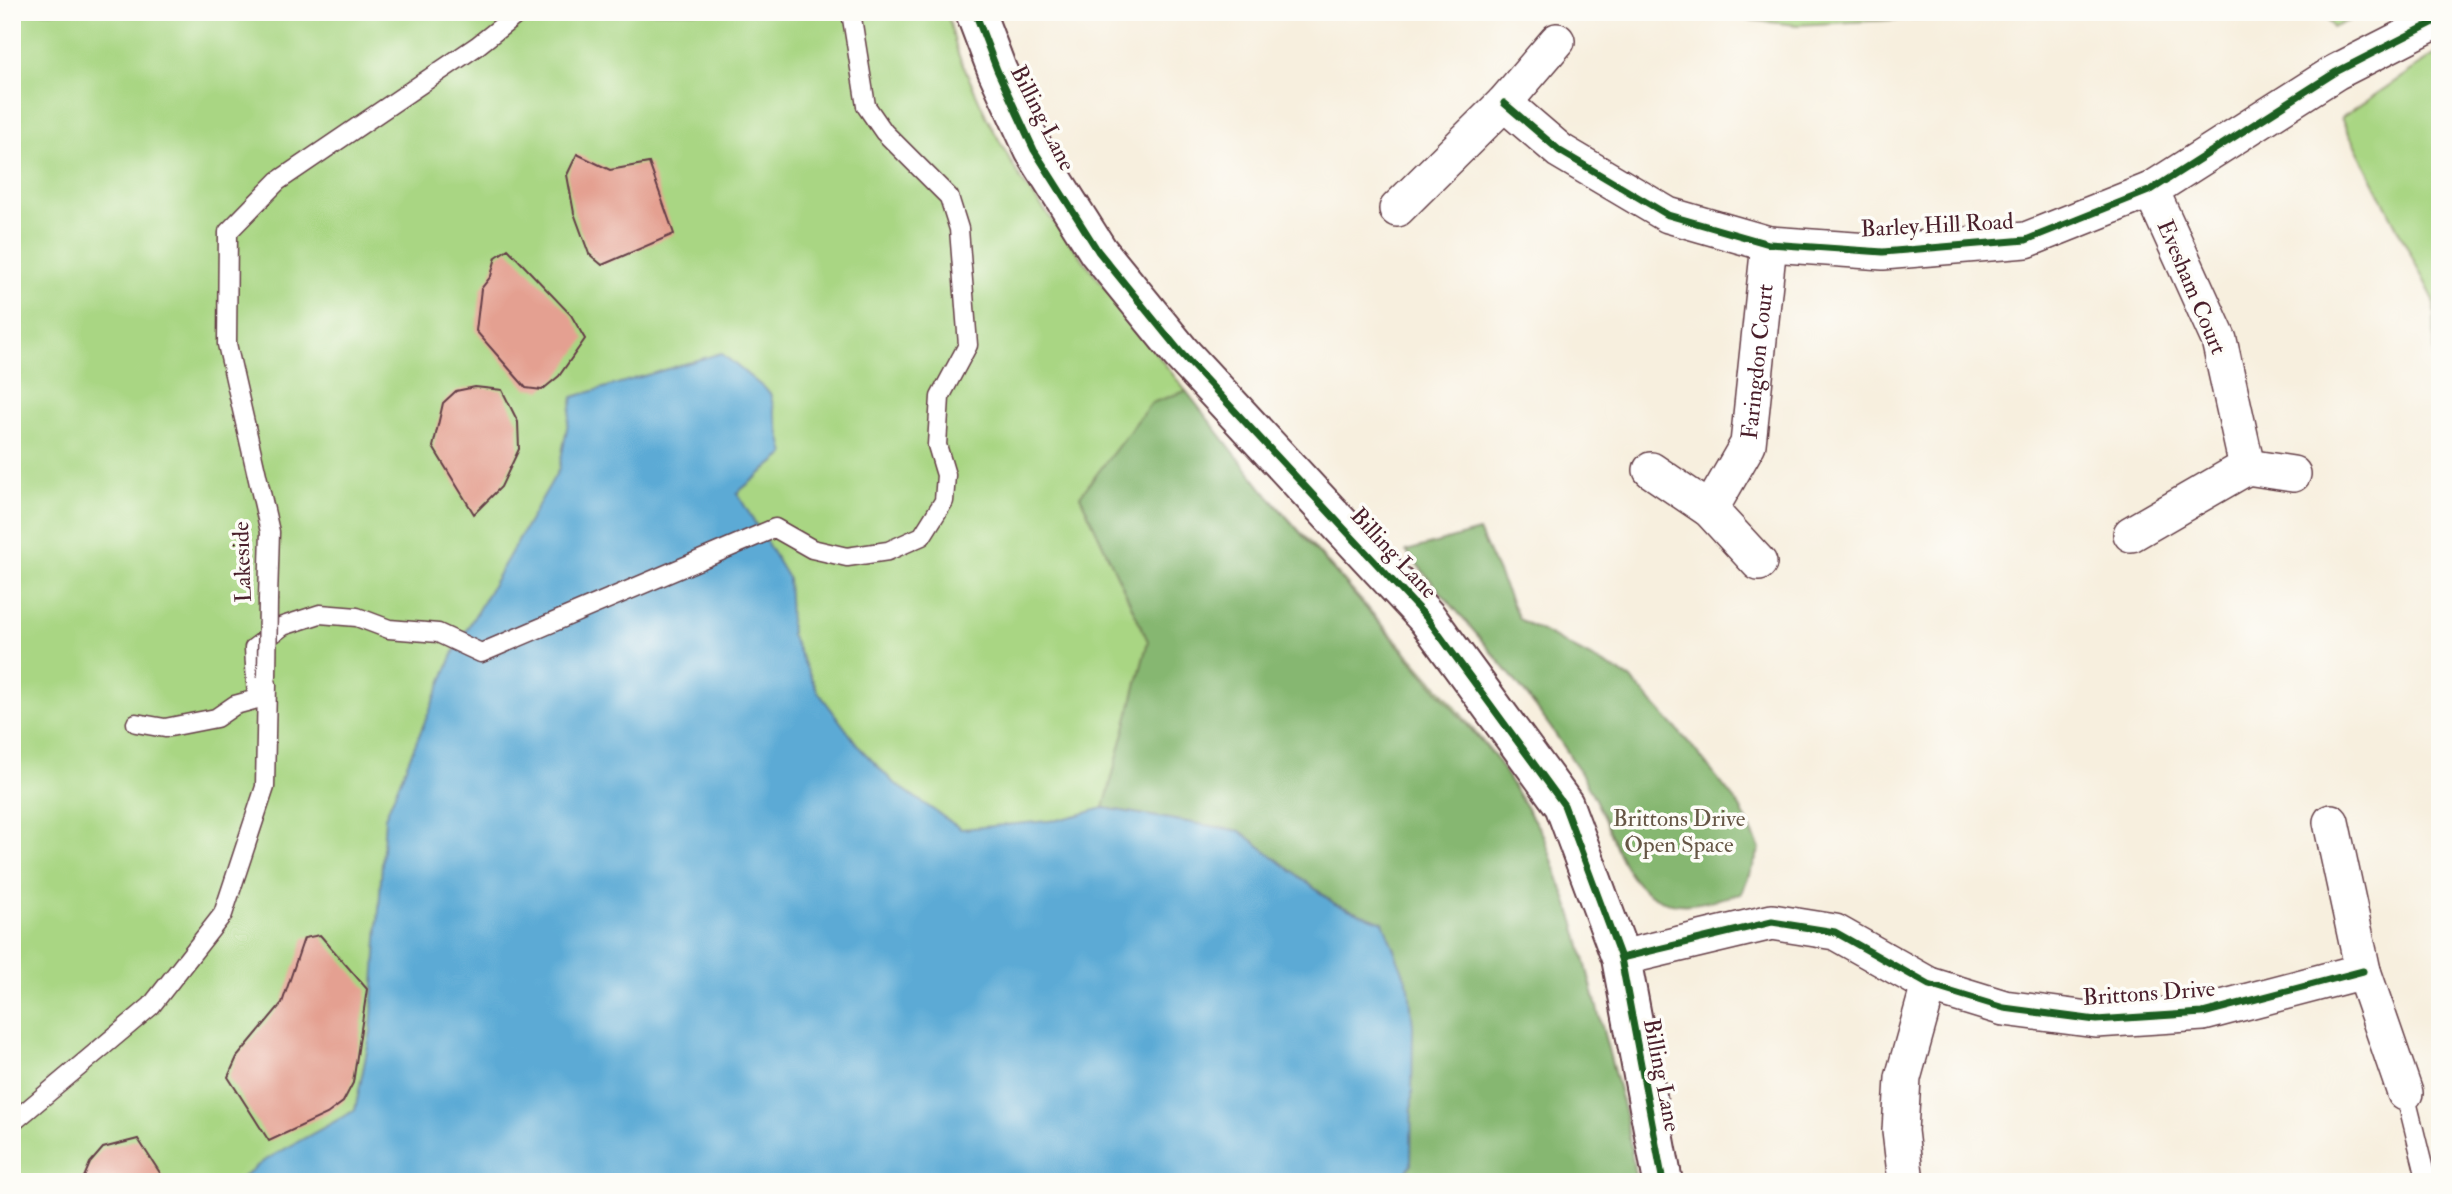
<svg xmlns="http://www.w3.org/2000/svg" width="2452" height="1194" viewBox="0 0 2452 1194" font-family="'IM FELL Double Pica',serif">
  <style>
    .green { fill: #a9d683; stroke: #7a7a57; stroke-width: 2 }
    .forest { fill: #86b771; stroke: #686b4e; stroke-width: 2 }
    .water { fill: #5baad5; stroke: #526480; stroke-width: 2 }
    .building { fill: #e4a091 }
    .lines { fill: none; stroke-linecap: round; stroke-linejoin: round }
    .lane-casing { stroke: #643e46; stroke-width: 21 }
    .street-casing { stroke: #643e46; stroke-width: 38 }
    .secondary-casing { stroke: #643e46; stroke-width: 42 }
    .lane { stroke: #fff; stroke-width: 18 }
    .street { stroke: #fff; stroke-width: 35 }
    .secondary { stroke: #fff; stroke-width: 38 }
    .lane-bridge-casing { stroke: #643e46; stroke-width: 21; stroke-linecap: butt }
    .lane-bridge { stroke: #fff; stroke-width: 18 }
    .cycleway-casing { stroke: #fdfcf7; stroke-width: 11 }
    .cycleway { stroke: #1b5e20; stroke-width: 7 }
    .labels { text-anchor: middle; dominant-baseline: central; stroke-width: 7; stroke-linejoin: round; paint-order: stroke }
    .street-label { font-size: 23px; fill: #4a1f2b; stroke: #fdfcf7 }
    .park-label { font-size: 23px; fill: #665645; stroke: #fdfcf7 }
  </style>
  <rect width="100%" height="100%" fill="#fdfcf7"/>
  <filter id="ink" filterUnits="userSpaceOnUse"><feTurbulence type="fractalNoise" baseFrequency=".0143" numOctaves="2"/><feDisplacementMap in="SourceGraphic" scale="14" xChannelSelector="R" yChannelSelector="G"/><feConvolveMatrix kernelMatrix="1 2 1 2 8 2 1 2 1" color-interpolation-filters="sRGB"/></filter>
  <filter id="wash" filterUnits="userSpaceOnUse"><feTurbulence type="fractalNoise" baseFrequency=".00686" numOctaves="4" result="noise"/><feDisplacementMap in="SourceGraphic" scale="28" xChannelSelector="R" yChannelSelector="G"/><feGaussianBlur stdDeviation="1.57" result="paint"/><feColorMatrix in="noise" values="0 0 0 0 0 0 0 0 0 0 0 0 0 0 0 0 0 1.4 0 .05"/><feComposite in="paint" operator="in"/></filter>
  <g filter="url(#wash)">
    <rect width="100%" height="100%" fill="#f7efde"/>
    <g class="green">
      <path d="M12 12H947L958 54 987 118 1021 180 1264 491 1452 703 1495 757 1543 835 1575 924 1626 1118 1636 1182H12Z"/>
      <path d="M1734 12H2038L1796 25 1751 20Z"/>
      <path d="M2324 12H2367L2333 28Z"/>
      <path d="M2440 51V440L2435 422 2434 300 2341 118Z"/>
    </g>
    <g class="forest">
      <path d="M1186 391 1264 491 1495 757 1543 835 1575 924 1626 1118 1636 1182H1400L1411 1164 1383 922 1335 904 1240 831 1104 808 1148 641 1080 496 1151 403Z"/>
      <path d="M1479 531 1519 619 1630 678 1691 745 1740 807 1760 849 1741 894C1711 900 1680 913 1653 896 1624 879 1616 845 1603 816 1563 725 1470 629 1406 551Z"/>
    </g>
    <path class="water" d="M721 353 770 393 785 454 737 493 788 578 791 635 817 690 860 748 893 782 961 829 1058 820 1104 808 1240 831 1335 904 1383 922 1409 987 1413 1026 1411 1164 1400 1182H236L265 1160 355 1110 371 1031 385 817 454 652 559 469 573 397Z"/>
    <g id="blocks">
      <g class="building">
        <path d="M577 154 610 170 649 163 674 234 602 265 589 254 574 213 567 175Z"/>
        <path d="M508 249 571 315 585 339 559 376 542 390 526 388 476 331 481 289 491 276 496 257Z"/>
        <path d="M475 387 502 390 518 422 519 449 501 487 474 514 433 447 443 403 456 391Z"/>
        <path d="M320 935 367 989 353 1083 343 1102 327 1114 269 1141 228 1077 237 1057 282 1003 304 938Z"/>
        <path d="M138 1139 166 1182H82L90 1163 103 1148Z"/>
      </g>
    </g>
  </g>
  <g filter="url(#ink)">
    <use href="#blocks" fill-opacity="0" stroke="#643e46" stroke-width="2"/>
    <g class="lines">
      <defs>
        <g id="lane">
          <path d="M268 599 270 532 227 344 228 232 278 181 477 46 520 12"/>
          <path d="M136 723 165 728 216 718 235 705 257 699 254 648 283 626 320 614 357 617 389 629 438 633 481 653 775 528 812 549 847 557 888 551 922 536 944 501 946 475 937 445 940 397 968 345 959 229 949 197 884 132 866 106 851 12"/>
          <path d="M2405 1093 2427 1182"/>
          <path d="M12 1123 151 1006 223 914 265 787 267 684"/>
        </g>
        <g id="street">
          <path d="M1504 103 1560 151 1668 215 1769 244 1883 252 2026 240 2151 190 2336 72 2440 19"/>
          <path d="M1397 209 1504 103 1557 41"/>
          <path d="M2247 467 2293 474"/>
          <path d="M1651 470 1710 510 1759 563"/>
          <path id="s1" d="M1710 510 1748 444 1769 244"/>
          <path d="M2131 534 2247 467 2219 340 2151 190"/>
          <path d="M2331 822 2363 971 2405 1093"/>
          <path d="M1621 958 1772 922 1835 932 1929 985 2004 1008 2096 1020 2203 1013 2363 971"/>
          <path d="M1906 1182 1900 1131 1903 1078 1929 985"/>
        </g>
        <path id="secondary" d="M975 12 997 70 1034 150 1098 251 1181 353 1427 618 1564 805 1621 958 1663 1182"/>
      </defs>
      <use href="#lane" class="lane-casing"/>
      <use href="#street" class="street-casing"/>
      <use href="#secondary" class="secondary-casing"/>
      <use href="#lane" class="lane"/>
      <use href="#street" class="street"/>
      <use href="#secondary" class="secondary"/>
      <defs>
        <path id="lane-bridge" d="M267 677 268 599"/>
      </defs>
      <use href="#lane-bridge" class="lane-bridge-casing"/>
      <use href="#lane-bridge" class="lane-bridge"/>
      <defs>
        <g id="cycleway">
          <path d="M975 12 997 70 1034 150 1098 251 1181 353 1427 618 1564 805 1621 958 1663 1182"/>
          <path d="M1504 103 1560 151 1668 215 1769 244 1883 252 2026 240 2151 190 2336 72 2440 19"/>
          <path d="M1621 958 1772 922 1835 932 1929 985 2004 1008 2096 1020 2203 1013 2363 971"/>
        </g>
      </defs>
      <use href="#cycleway" class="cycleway-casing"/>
      <use href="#cycleway" class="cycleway"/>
    </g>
  </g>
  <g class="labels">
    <g class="street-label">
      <text transform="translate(1043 118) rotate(63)">Billing Lane</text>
      <text transform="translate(1937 225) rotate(-3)">Barley Hill Road</text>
      <text transform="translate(2192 287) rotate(67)">Evesham Court</text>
      <text stroke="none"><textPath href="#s1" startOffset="159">Faringdon Court</textPath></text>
      <text transform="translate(1394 553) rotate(47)">Billing Lane</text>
      <text transform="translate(242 562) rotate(-92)">Lakeside</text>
      <text transform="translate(2149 993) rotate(-4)">Brittons Drive</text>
      <text transform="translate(1662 1075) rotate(79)">Billing Lane</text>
    </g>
    <g class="park-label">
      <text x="1679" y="818">Brittons Drive<tspan x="1679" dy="26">Open Space</tspan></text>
    </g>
  </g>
  <rect width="2452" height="1194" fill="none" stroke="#fdfcf7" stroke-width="42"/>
</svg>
